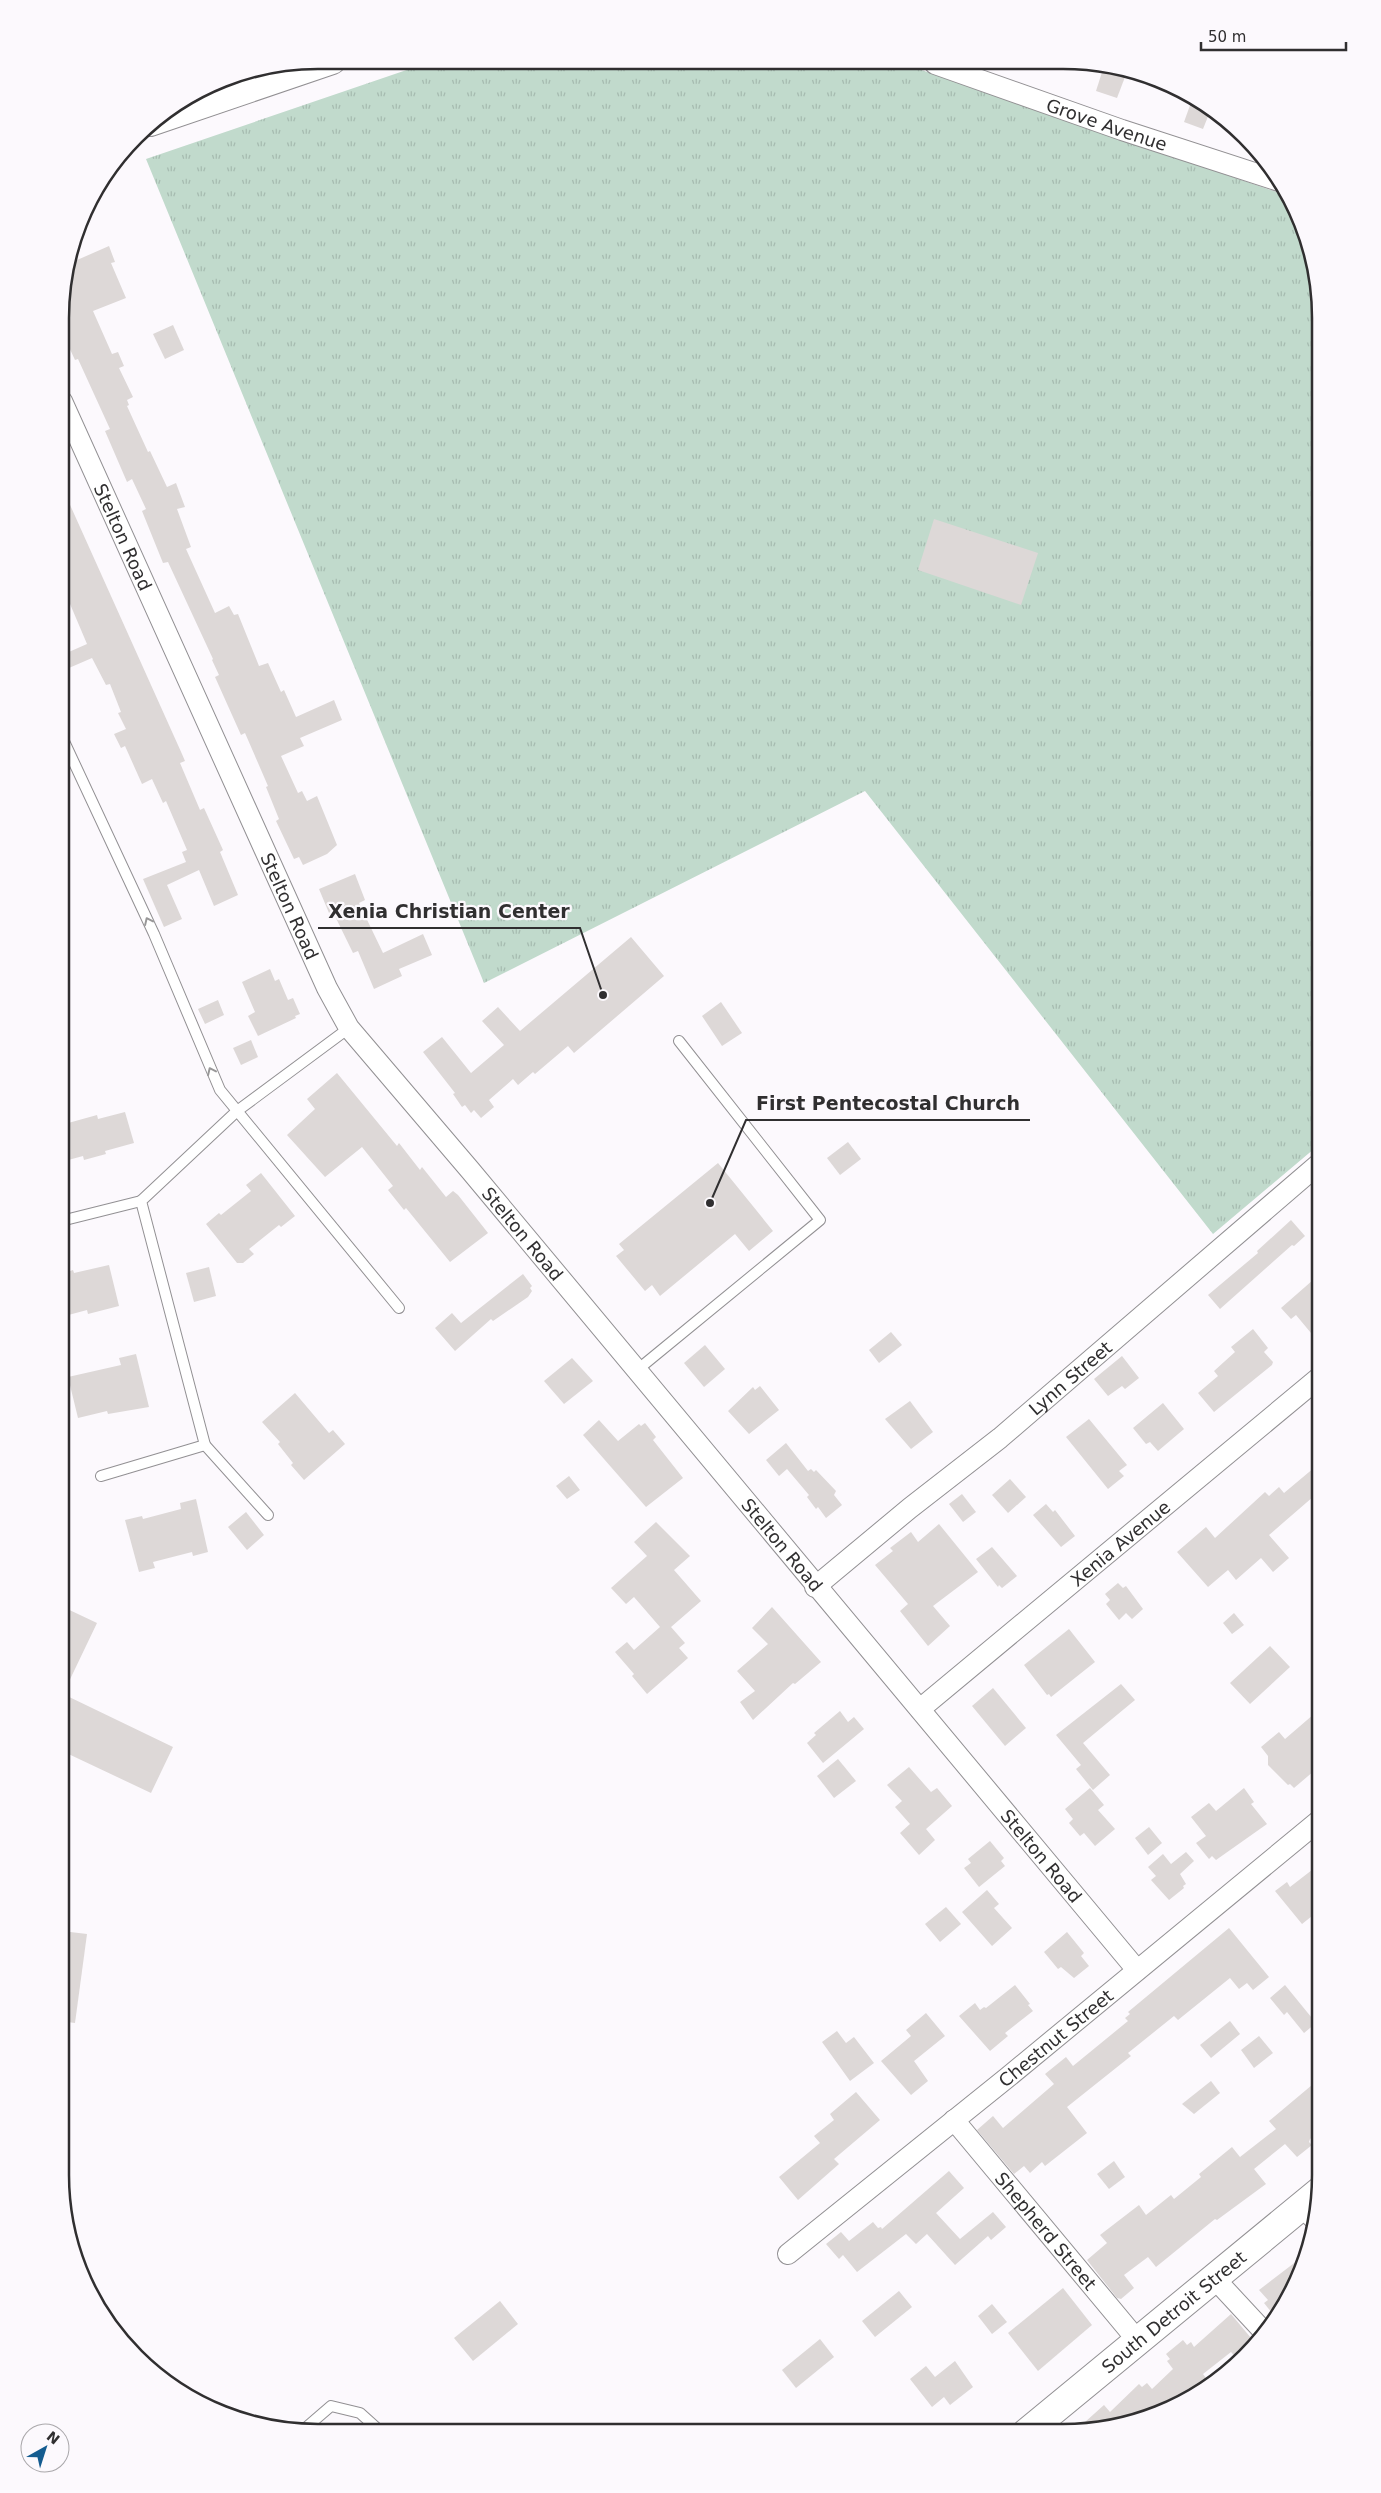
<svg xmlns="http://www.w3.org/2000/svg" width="1381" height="2493" viewBox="0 0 1381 2493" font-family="'DejaVu Sans',sans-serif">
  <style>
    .grass { fill: url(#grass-tufts) }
    .building { fill: #ddd8d7 }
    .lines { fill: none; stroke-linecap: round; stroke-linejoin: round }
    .lane-casing { stroke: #929093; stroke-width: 12 }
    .street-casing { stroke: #929093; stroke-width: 22 }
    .secondary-casing { stroke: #929093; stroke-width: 30 }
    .highway-casing { stroke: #929093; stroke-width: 30 }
    .lane { stroke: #fff; stroke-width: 10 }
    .street { stroke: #fff; stroke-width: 20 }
    .secondary { stroke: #fff; stroke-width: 28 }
    .highway { stroke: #fff; stroke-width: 28 }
    .oneway { stroke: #989798 }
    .labels { text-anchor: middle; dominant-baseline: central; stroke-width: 4.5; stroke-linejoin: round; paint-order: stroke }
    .street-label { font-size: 18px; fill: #302f30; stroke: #fcf9fd }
    .rim { fill: none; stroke: #302f30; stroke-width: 2.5 }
    .leader { fill: none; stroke: #302f30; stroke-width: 2 }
    .callout-dot { fill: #302f30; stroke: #fcf9fd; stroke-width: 2 }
    .callout-label { font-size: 19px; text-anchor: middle; font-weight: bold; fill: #302f30; stroke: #fcf9fd; stroke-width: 4.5; stroke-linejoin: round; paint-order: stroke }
  </style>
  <defs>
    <pattern id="grass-tufts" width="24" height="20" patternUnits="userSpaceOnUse" patternTransform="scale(1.25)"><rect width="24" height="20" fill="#c1dacc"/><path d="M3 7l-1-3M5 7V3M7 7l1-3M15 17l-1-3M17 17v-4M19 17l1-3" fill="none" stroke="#a6bbb0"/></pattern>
  </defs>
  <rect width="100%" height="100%" fill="#fcf9fd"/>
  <path class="grass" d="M433 61 904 64 1288 196 1307 234 1321 317V1143L1213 1234 865 791 484 983 146 159Z"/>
  <g class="building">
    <path d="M1103 69 1125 77 1117 98 1096 91Z"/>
    <path d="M1193 97 1211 109 1203 129 1184 122Z"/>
    <path d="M109 246 115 262 111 263 126 298 93 311 112 354 118 352 124 366 119 368 133 397 127 400 129 405 127 406 148 452 150 451 167 487 176 483 185 507 177 509 191 547 186 549 215 613 229 606 234 615 238 614 259 666 268 663 281 692 284 690 296 717 334 700 342 720 300 738 304 746 281 756 298 793 302 791 307 801 317 796 337 845 327 854 303 865 299 857 294 859 276 821 279 819 266 787 268 786 245 733 241 735 215 677 219 675 212 660 213 659 168 562 163 563 142 511 146 509 132 479 127 482 105 431 110 429 78 359 75 360 62 332V284L68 264Z"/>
    <path d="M173 325 184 350 165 359 153 334Z"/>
    <path d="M62 487 182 754 185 761 180 763 200 810 204 808 223 850 220 852 238 895 214 906 199 870 167 885 182 919 164 927 143 879 186 862 182 852 187 850 166 801 163 803 152 779 142 784 125 746 121 748 114 734 126 729 118 713 121 712 110 684 106 685 92 658 62 671V655L87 644 62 585Z"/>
    <path d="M934 519 1038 553 1021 605 918 570Z"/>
    <path d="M355 874 365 900 359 903 383 953 423 934 432 955 399 969 402 976 374 989 358 951 353 953 333 912 329 913 319 889Z"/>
    <path d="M631 937 664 976 574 1053 568 1046 535 1074 533 1072 518 1085 513 1079 489 1100 494 1107 481 1118 474 1110 471 1113 465 1105 462 1107 453 1094 455 1093 423 1052 442 1037 471 1073 504 1045 482 1021 498 1007 520 1031Z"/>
    <path d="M270 969 275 981 279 979 288 1000 293 998 300 1014 295 1016 296 1018 258 1036 248 1016 255 1012 242 982Z"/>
    <path d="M218 1000 224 1015 205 1024 198 1009Z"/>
    <path d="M721 1002 742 1033 722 1046 702 1016Z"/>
    <path d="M251 1040 258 1057 241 1065 233 1048Z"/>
    <path d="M337 1073 397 1146 399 1143 420 1170 422 1167 446 1197 453 1191 458 1195 488 1233 450 1262 406 1208 404 1210 388 1190 393 1186 362 1147 325 1177 287 1135 315 1109 307 1099Z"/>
    <path d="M125 1112 134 1143 105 1151 106 1154 84 1160 83 1156 61 1162V1125L97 1115 98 1119Z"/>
    <path d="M848 1142 861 1159 840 1175 827 1158Z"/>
    <path d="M718 1163 773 1231 749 1251 735 1234 660 1296 652 1285 645 1291 616 1256 624 1250 619 1244Z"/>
    <path d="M261 1173 295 1216 281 1227 279 1225 249 1249 254 1254 243 1263H237L206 1224 219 1213 221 1215 251 1191 246 1185Z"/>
    <path d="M1291 1220 1305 1236 1294 1246 1292 1245 1220 1309 1208 1295 1258 1253 1257 1251Z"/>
    <path d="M109 1265 119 1306 88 1314 87 1310 61 1317V1274L73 1270 74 1273Z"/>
    <path d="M209 1267 216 1296 194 1302 186 1273Z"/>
    <path d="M1321 1273V1325L1311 1333 1296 1315 1291 1319 1281 1308Z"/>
    <path d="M523 1274 532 1286 530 1288 532 1291 528 1297 493 1321 491 1319 455 1351 435 1328 452 1313 461 1323Z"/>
    <path d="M1253 1329 1268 1348 1264 1352 1273 1362 1272 1365 1214 1412 1198 1393 1218 1376 1214 1371 1235 1352 1231 1347Z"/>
    <path d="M891 1332 902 1345 879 1363 869 1350Z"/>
    <path d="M705 1345 725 1369 704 1387 684 1363Z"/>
    <path d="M136 1354 149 1407 108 1414 107 1411 78 1418 68 1377 121 1365 119 1358Z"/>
    <path d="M1122 1356 1139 1378 1125 1389 1122 1386 1108 1396 1094 1379Z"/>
    <path d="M572 1358 593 1381 564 1404 544 1381Z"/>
    <path d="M760 1386 779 1410 749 1434 728 1411 753 1387 755 1390Z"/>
    <path d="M295 1393 329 1433 333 1430 345 1444 304 1480 291 1465 293 1463 278 1444 280 1442 262 1422Z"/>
    <path d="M910 1401 933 1432 911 1449 885 1419Z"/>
    <path d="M1163 1403 1184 1429 1158 1451 1150 1442 1146 1444 1133 1428Z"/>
    <path d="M1089 1419 1127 1465 1119 1471 1124 1476 1108 1489 1066 1437Z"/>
    <path d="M599 1420 618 1441 639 1424 641 1426 645 1423 656 1437 653 1440 683 1478 646 1507 583 1435Z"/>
    <path d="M786 1443 808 1471 811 1469 814 1472 816 1470 836 1491 834 1495 842 1505 826 1518 818 1507 816 1509 807 1497 809 1495 787 1469 779 1476 766 1460Z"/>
    <path d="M1321 1462V1490L1269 1535 1289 1558 1273 1572 1261 1558 1236 1580 1228 1570 1208 1587 1177 1552 1206 1527 1215 1538 1265 1492 1269 1496 1279 1487 1284 1493Z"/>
    <path d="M569 1476 580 1490 567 1499 556 1486Z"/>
    <path d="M1010 1479 1026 1497 1008 1513 992 1495Z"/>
    <path d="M962 1494 976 1512 963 1522 949 1504Z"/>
    <path d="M196 1499 208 1552 193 1556 192 1552 153 1562 155 1568 139 1572 125 1520 142 1516 143 1519 181 1509 180 1503Z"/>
    <path d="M1046 1504 1053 1512 1055 1510 1075 1536 1061 1547 1033 1515Z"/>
    <path d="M246 1512 264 1535 247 1550 228 1527Z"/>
    <path d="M656 1522 690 1556 674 1570 701 1601 671 1627 685 1643 679 1648 688 1658 647 1694 632 1676 634 1674 615 1652 627 1642 634 1650 660 1627 634 1597 626 1604 611 1588 647 1556 634 1542Z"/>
    <path d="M939 1524 978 1572 933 1606 950 1626 928 1646 900 1611 908 1604 875 1565 893 1551 890 1548 911 1532 918 1542Z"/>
    <path d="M992 1547 1017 1576 1002 1588 999 1585 998 1587 976 1559Z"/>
    <path d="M1118 1583 1123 1588 1126 1586 1143 1609 1132 1619 1126 1613 1119 1620 1106 1604 1110 1600 1105 1594Z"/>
    <path d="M61 1606 97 1623 63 1694 173 1747 151 1793 60 1750Z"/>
    <path d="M772 1607 821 1662 795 1684 793 1683 753 1720 740 1702 755 1691 737 1671 768 1644 752 1628Z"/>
    <path d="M1234 1613 1244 1625 1232 1634 1223 1623Z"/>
    <path d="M1069 1629 1095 1662 1051 1697 1049 1694 1047 1695 1024 1665Z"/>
    <path d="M1270 1646 1290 1667 1250 1704 1230 1683Z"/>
    <path d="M1121 1684 1135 1700 1083 1743 1110 1775 1093 1790 1076 1769 1081 1765 1056 1735Z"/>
    <path d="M993 1688 1026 1728 1005 1746 972 1706Z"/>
    <path d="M1321 1708V1765L1294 1788 1290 1784 1288 1785 1268 1765V1756L1261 1747 1279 1732 1285 1739Z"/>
    <path d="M840 1711 848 1722 854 1717 864 1729 823 1763 807 1743 816 1735 814 1733Z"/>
    <path d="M838 1759 856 1781 834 1798 817 1776Z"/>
    <path d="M909 1767 931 1792 937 1788 952 1806 926 1829 935 1840 919 1855 900 1833 910 1824 895 1807 902 1801 887 1785Z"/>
    <path d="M1090 1788 1104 1805 1098 1810 1115 1829 1095 1846 1084 1833 1080 1836 1069 1823 1073 1819 1065 1809Z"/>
    <path d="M1244 1788 1254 1802 1251 1804 1267 1824 1216 1860 1212 1856 1209 1859 1196 1843 1206 1836 1191 1817 1209 1803 1216 1811Z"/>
    <path d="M1149 1827 1162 1843 1148 1855 1135 1838Z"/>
    <path d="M990 1841 1004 1858 1001 1861 1005 1866 979 1887 964 1868 971 1863 968 1859Z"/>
    <path d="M1186 1852 1194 1861 1180 1874 1186 1884 1183 1886 1184 1888 1169 1900 1151 1880 1156 1876 1148 1867 1163 1854 1171 1864Z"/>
    <path d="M1321 1863V1900L1312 1905 1317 1912 1302 1924 1275 1891 1287 1882 1290 1887Z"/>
    <path d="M987 1890 999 1904 994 1908 1012 1928 992 1946 962 1912Z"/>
    <path d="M946 1907 961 1924 940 1942 925 1924Z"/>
    <path d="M1229 1928 1269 1977 1253 1990 1247 1983 1239 1989 1230 1978 1178 2020 1174 2016 1128 2053 1131 2056 1067 2107 1087 2133 1045 2166 1042 2162 1030 2173 1024 2166 1014 2174 977 2130 993 2116 1003 2128 1054 2084 1045 2074 1066 2057 1073 2066 1128 2021 1125 2018 1130 2014 1128 2012Z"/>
    <path d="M62 1931 87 1934 75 2023 60 2021Z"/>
    <path d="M1067 1932 1084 1953 1081 1956 1089 1966 1074 1978 1061 1967 1058 1969 1044 1952Z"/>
    <path d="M1015 1985 1030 2004 1028 2005 1033 2011 1005 2033 1008 2036 990 2051 959 2016 975 2003 980 2010 984 2007 986 2008Z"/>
    <path d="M1285 1985 1316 2023 1304 2033 1287 2012 1284 2015 1270 1998Z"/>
    <path d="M926 2013 945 2036 914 2061 928 2081 911 2095 881 2061 911 2036 906 2030Z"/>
    <path d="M1230 2021 1240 2034 1211 2058 1200 2045Z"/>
    <path d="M837 2031 846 2043 854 2037 874 2063 850 2081 822 2042Z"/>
    <path d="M1259 2036 1273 2053 1254 2068 1241 2050Z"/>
    <path d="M1211 2081 1220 2093 1194 2114 1182 2104Z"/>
    <path d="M1312 2085 1320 2095V2132L1310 2139 1309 2142 1312 2145 1297 2157 1285 2144 1254 2169 1266 2184 1217 2220 1215 2219 1156 2267 1148 2257 1124 2275 1134 2288 1121 2299 1117 2298 1087 2260 1107 2243 1100 2235 1139 2205 1146 2215 1171 2195 1174 2199 1201 2177 1199 2174 1232 2147 1240 2157 1276 2129 1269 2121Z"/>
    <path d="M856 2092 880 2120 834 2159 839 2164 798 2200 779 2177 820 2143 814 2136 834 2120 830 2114Z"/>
    <path d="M1114 2161 1125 2177 1109 2189 1097 2174Z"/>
    <path d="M949 2171 964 2188 936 2213 960 2239 993 2212 1006 2227 991 2240 988 2236 955 2265 927 2234 916 2244 906 2234 857 2272 843 2255 839 2259 826 2244 841 2232 849 2241 873 2222 878 2228 881 2227 882 2229Z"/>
    <path d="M1306 2254 1302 2274 1276 2318 1264 2303 1268 2300 1259 2290Z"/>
    <path d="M1063 2288 1092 2325 1038 2371 1008 2333Z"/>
    <path d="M899 2291 912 2307 875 2337 862 2321Z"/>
    <path d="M500 2301 518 2324 473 2361 454 2338Z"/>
    <path d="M992 2304 1007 2322 992 2334 978 2316Z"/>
    <path d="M1231 2314 1256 2344 1239 2361 1231 2352 1203 2374 1211 2385 1196 2393 1194 2390 1182 2401 1147 2419 1075 2431 1104 2405 1110 2412 1139 2384 1142 2387 1147 2383 1152 2389 1173 2369 1167 2361 1170 2359 1166 2354 1183 2340 1187 2345 1191 2342 1194 2347Z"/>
    <path d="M820 2339 834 2357 796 2388 782 2370Z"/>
    <path d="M955 2361 973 2387 950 2405 944 2397 932 2407 910 2379 926 2366 935 2377Z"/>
  </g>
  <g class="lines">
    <defs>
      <g id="lane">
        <path d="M62 737 154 934 220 1090 399 1308"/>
        <path d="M61 1221 141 1201"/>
        <path d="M636 1371 820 1220 679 1041"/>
        <path d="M205 1445 268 1515"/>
        <path d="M101 1476 205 1445 141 1201 237 1111 349 1028"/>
        <path d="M1298 2210 1313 2225"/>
        <path d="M302 2431 331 2406 360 2413 380 2431"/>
      </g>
      <g id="street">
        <path id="s1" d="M935 64 1122 130 1282 182"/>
        <path id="s2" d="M62 401 327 988 349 1028 470 1170 1137 1970"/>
        <path id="s3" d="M815 1587 910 1508 1000 1438 1321 1162"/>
        <path id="s4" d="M920 1709 1321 1376"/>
        <path id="s5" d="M954 2120 1138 2341"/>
        <path id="s6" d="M788 2254 1008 2077 1321 1819"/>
        <path d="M1215 2279 1266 2334"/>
      </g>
      <g id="secondary">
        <path id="s7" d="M1026 2433 1320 2191"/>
      </g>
      <path id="highway" d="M150 122 332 60"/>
    </defs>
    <use href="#lane" class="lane-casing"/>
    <use href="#street" class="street-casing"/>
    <use href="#secondary" class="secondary-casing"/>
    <use href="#highway" class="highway-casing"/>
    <use href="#lane" class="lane"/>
    <use href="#street" class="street"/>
    <use href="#secondary" class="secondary"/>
    <use href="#highway" class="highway"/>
  </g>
  <defs><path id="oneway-chevron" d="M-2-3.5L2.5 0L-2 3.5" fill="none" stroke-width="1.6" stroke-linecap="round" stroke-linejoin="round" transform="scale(1.25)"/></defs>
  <g class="oneway">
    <use href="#oneway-chevron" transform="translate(148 921) rotate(-115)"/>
    <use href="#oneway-chevron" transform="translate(211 1071) rotate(-115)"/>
  </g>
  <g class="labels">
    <g class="street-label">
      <text stroke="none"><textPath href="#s1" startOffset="182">Grove Avenue</textPath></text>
      <text stroke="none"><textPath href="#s2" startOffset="149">Stelton Road</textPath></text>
      <text stroke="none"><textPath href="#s2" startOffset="554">Stelton Road</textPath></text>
      <text stroke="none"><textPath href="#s2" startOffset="959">Stelton Road</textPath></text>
      <text stroke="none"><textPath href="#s3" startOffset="330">Lynn Street</textPath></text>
      <text stroke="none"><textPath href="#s4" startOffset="260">Xenia Avenue</textPath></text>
      <text stroke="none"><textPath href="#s2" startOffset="1364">Stelton Road</textPath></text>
      <text stroke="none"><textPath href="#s2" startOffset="1769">Stelton Road</textPath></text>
      <text stroke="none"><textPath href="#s6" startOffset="344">Chestnut Street</textPath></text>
      <text stroke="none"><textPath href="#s5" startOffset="144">Shepherd Street</textPath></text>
      <text stroke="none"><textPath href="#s7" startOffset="191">South Detroit Street</textPath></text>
    </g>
  </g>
  <path d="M0 0H1381V2493H0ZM318 69H1063A249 249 0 0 1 1312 318V2175A249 249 0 0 1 1063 2424H318A249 249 0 0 1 69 2175V318A249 249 0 0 1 318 69Z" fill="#fcf9fd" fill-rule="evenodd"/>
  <path class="rim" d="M318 69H1063A249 249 0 0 1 1312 318V2175A249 249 0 0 1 1063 2424H318A249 249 0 0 1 69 2175V318A249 249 0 0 1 318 69Z"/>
  <path class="leader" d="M603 995L580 928H318M710 1203L746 1120H1030"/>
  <g class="callout-dot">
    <circle cx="603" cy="995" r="5"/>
    <circle cx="710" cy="1203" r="5"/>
  </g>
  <g class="callout-label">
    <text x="449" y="918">Xenia Christian Center</text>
    <text x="888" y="1110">First Pentecostal Church</text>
  </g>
  <g transform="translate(45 2448) rotate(39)"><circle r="24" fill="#fcf9fd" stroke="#aaa8ab"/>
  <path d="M0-4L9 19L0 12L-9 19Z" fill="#145c90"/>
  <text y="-8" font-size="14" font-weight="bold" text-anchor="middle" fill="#302f30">N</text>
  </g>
  <path d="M1201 42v8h145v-8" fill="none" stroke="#302f30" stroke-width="2.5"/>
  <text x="1208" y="42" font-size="15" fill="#302f30" stroke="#fcf9fd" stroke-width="4" paint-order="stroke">50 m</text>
</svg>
